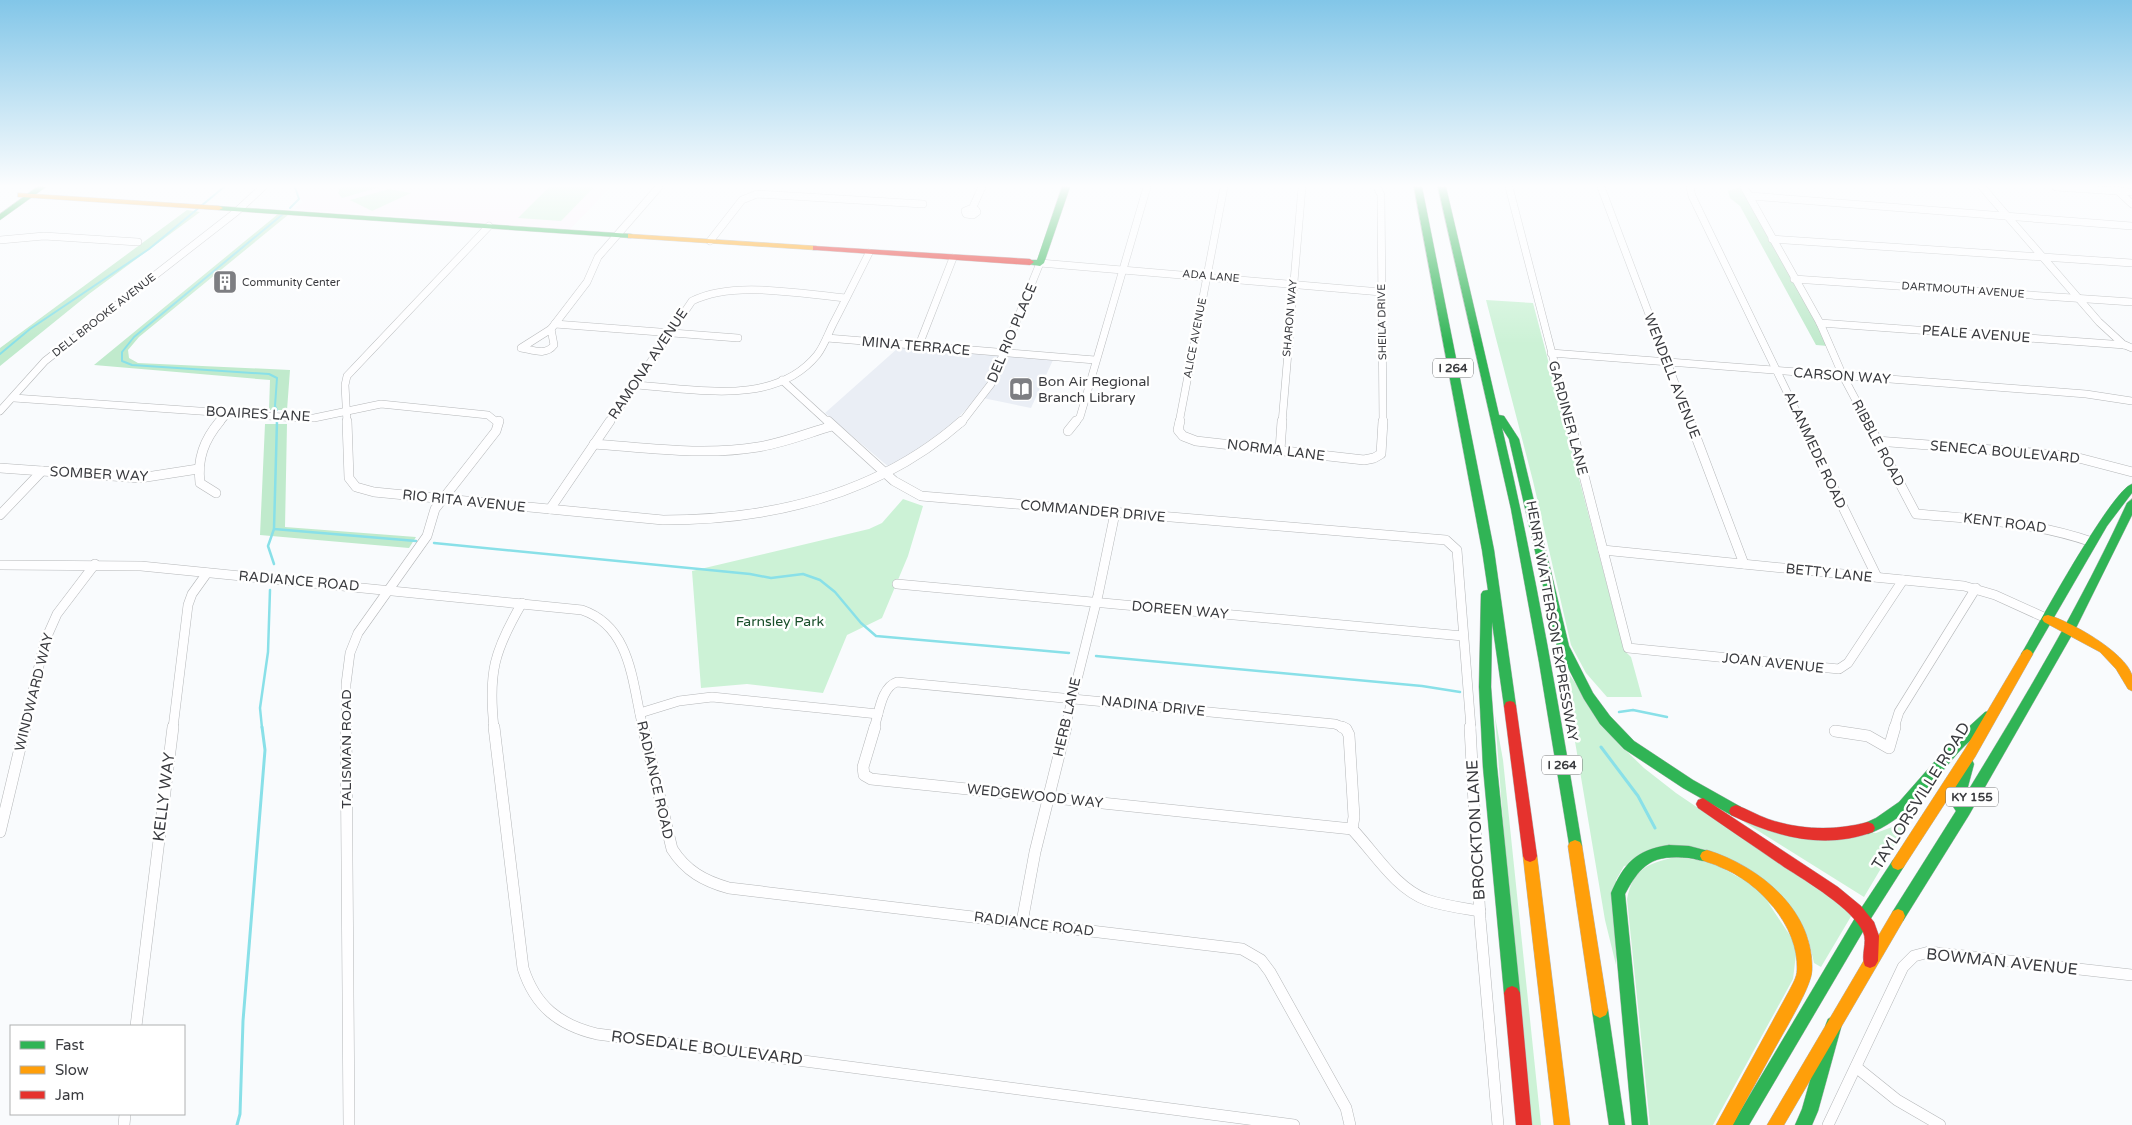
<svg xmlns="http://www.w3.org/2000/svg" width="2132" height="1125" viewBox="0 0 2132 1125" font-family="'Varela Round',sans-serif">
  <style>
    .built { fill: #eaeef5 }
    .education { fill: #fcf1fa }
    .green { fill: #ccf2d6 }
    .forest { fill: #c0eacc }
    .lines { fill: none; stroke-linecap: round; stroke-linejoin: round }
    .stream-far2 { stroke: #89e0e8; stroke-width: 2 }
    .stream-far1 { stroke: #89e0e8; stroke-width: 2.5 }
    .stream { stroke: #89e0e8; stroke-width: 3 }
    .street-far2-casing { stroke: #b5b7b9; stroke-width: 8 }
    .street-far1-casing { stroke: #b5b7b9; stroke-width: 10 }
    .street-casing { stroke: #b5b7b9; stroke-width: 12 }
    .fast-casing { stroke: #b5b7b9; stroke-width: 1 }
    .slow-casing { stroke: #b5b7b9; stroke-width: 1 }
    .jam-casing { stroke: #b5b7b9; stroke-width: 1 }
    .street-far2 { stroke: #fefeff; stroke-width: 7 }
    .street-far1 { stroke: #fefeff; stroke-width: 9 }
    .street { stroke: #fefeff; stroke-width: 11 }
    .fast { fill: #30b455; fill-rule: evenodd }
    .slow { fill: #ff9f0a; fill-rule: evenodd }
    .jam { fill: #e5322d; fill-rule: evenodd }
    .labels { text-anchor: middle; dominant-baseline: central; stroke-width: 5; stroke-linejoin: round; paint-order: stroke }
    .far-street-label { font-size: 11px; fill: #3a3b3f; stroke: #fff }
    .far-poi-label { font-size: 11px; fill: #3a3b3f; stroke: #fff; text-anchor: start }
    .shield { fill: #fff; stroke: #757679; stroke-width: 1 }
    .shield-label { font-size: 12px; font-weight: bold; fill: #3a3b3f }
    .street-label { font-size: 14px; fill: #3a3b3f; stroke: #fff }
    .poi-label { font-size: 14px; fill: #3a3b3f; stroke: #fff; text-anchor: start }
    .park-label { font-size: 14px; fill: #194e2a; stroke: #fff }
    .near-street-label { font-size: 16px; fill: #3a3b3f; stroke: #fff }
  </style>
  <rect width="100%" height="100%" fill="#f9fbfd"/>
  <path class="built" d="M898 348 948 351 1053 360 1031 408 978 397 946 430 890 468 825 413Z"/>
  <path class="education" d="M293 187H611L570 229 294 209 303 202Z"/>
  <g class="green">
    <path d="M341 187H380L342 198 338 193Z"/>
    <path d="M549 187H594L561 221 518 218Z"/>
    <path d="M389 189 411 193 372 211 350 200Z"/>
    <path d="M1486 300 1533 303 1624 650 1631 657 1642 697H1607L1586 673 1571 645 1533 481Z"/>
    <path d="M903 499 923 506 908 556 882 618 847 635 823 693 747 684 701 688 692 571 869 529 882 523Z"/>
    <path d="M1562 664 1616 741 1644 768 1676 793 1853 913 1821 967 1814 963 1808 937 1707 850 1624 866 1616 880V965L1605 920Z"/>
    <path d="M1495 716 1503 760 1541 1125H1531L1512 940Z"/>
    <path d="M1909 814 1912 816 1864 897 1744 822 1876 833 1892 827Z"/>
    <path d="M1676 857 1712 862 1759 889 1797 946 1793 979 1713 1125H1650L1627 899C1633 868 1649 863 1676 857Z"/>
  </g>
  <g class="forest">
    <path d="M1740 187 1810 311 1828 346 1816 345 1740 206 1730 198 1728 191Z"/>
    <path d="M187 210 200 212 89 294 0 366V348Z"/>
    <path d="M278 214 288 215 139 337 128 350 129 358 138 363 290 370 287 410H269L270 380 94 365Z"/>
    <path d="M265 424H287L285 527 416 537 409 548 260 535Z"/>
  </g>
  <g class="lines">
    <g class="stream-far2">
      <path d="M290 208 299 199 295 187"/>
      <path d="M0 354 30 329 149 249 224 187"/>
      <path d="M277 410 275 406 277 378 269 374 132 365 122 361V352L134 337 283 214"/>
    </g>
    <g class="stream-far1">
      <path d="M277 421 274 529 416 541"/>
      <path d="M274 529 268 546 274 564"/>
      <path d="M434 543 750 574 771 578 803 574 820 580 835 592 861 623 876 636 1069 653"/>
      <path d="M1096 656 1422 686 1460 692"/>
      <path d="M1619 712 1633 710 1667 717"/>
      <path d="M262 728 260 708 268 652 270 590"/>
    </g>
    <g class="stream">
      <path d="M1601 747 1638 796 1655 828"/>
      <path d="M237 1125 240 1114 243 1021 265 750 262 727"/>
    </g>
    <defs>
      <g id="street-far2">
        <path d="M1377 187 1381 195 1383 423"/>
        <path d="M1509 187 1570 423"/>
        <path d="M1601 187 1690 423"/>
        <path d="M1690 187 1692 196 1802 423"/>
        <path d="M1744 187 1820 323 1843 376 1868 423"/>
        <path d="M1982 187 2099 322 2124 345"/>
        <path d="M2056 187 2132 192"/>
        <path d="M2117 190 2132 204"/>
        <path d="M1750 196 2132 226"/>
        <path d="M970 209 976 210 977 212 973 215 966 214 965 211Z"/>
        <path d="M972 209 982 187"/>
        <path d="M1772 239 2132 263"/>
        <path d="M0 240 44 236 138 242"/>
        <path d="M710 241 742 200 757 194 923 204"/>
        <path d="M1794 279 2132 302"/>
        <path d="M1820 323 2125 345 2132 348"/>
        <path d="M555 324 738 338"/>
        <path d="M551 329 554 345C546 356 533 350 521 348Z"/>
        <path d="M551 329 587 282 598 257 659 187"/>
        <path d="M827 338 1095 360"/>
        <path d="M919 345 953 258"/>
        <path d="M1551 353 2086 394 2132 401"/>
        <path d="M782 380 829 423"/>
        <path d="M634 385C693 388 774 408 817 355 824 346 828 334 833 324 845 301 857 277 869 253"/>
        <path d="M14 398 297 418H314L381 404 488 415 498 423"/>
        <path d="M0 411 45 361 236 212 263 187"/>
        <path d="M219 423 227 414"/>
        <path d="M347 423 345 385 347 376 489 226"/>
        <path d="M609 423 692 301C734 280 799 294 846 298"/>
        <path d="M961 423 991 384 1040 263 1381 292"/>
        <path d="M1075 423 1080 417 1147 187"/>
        <path d="M1179 423 1224 187"/>
        <path d="M1282 423 1302 187"/>
      </g>
      <g id="street-far1">
        <path d="M347 421 349 478 356 487 374 492 663 520C772 520 879 494 962 421"/>
        <path d="M828 421 894 481 921 496 1446 540 1457 550 1471 728"/>
        <path d="M1180 421 1178 430 1183 436 1196 441 1364 460 1374 458 1381 454 1383 421"/>
        <path d="M1570 421 1628 648 1839 669 1848 663 1903 580"/>
        <path d="M1690 421 1744 564"/>
        <path d="M1801 421 1877 577"/>
        <path d="M1867 421 1916 514C1976 519 2035 522 2092 542"/>
        <path d="M1068 431 1076 421"/>
        <path d="M1877 441 2071 456 2132 472"/>
        <path d="M594 444C649 448 704 456 758 447 784 443 808 433 832 426"/>
        <path d="M1280 450 1282 421"/>
        <path d="M0 468 140 478 198 469"/>
        <path d="M216 493 200 483C197 459 204 440 220 421"/>
        <path d="M550 509 610 421"/>
        <path d="M0 515 42 471"/>
        <path d="M1603 550 1964 586 1995 595 2048 619"/>
        <path d="M0 565 141 566 582 610C632 627 632 684 643 728"/>
        <path d="M897 584 1463 636"/>
        <path d="M640 713 679 701 712 697 878 714"/>
        <path d="M24 728 45 641 57 614 95 564"/>
        <path d="M173 728 188 605 192 594 207 573"/>
        <path d="M346 728V684L350 653 358 633 427 536 435 509 496 431 499 421"/>
        <path d="M494 728C488 673 494 651 522 603"/>
        <path d="M874 728C879 714 881 687 897 682L1335 724 1345 728"/>
        <path d="M1065 728 1098 595 1115 513"/>
        <path d="M1894 728 1899 712 1976 588"/>
      </g>
      <g id="street">
        <path d="M346 727 349 1125"/>
        <path d="M494 727 523 968C535 1006 559 1025 597 1034L1294 1125"/>
        <path d="M643 727 672 849C686 871 704 881 729 888L1242 949 1261 960 1270 972 1346 1108 1350 1125"/>
        <path d="M875 727 863 767 864 775 871 779 1352 829"/>
        <path d="M1342 727 1346 729 1349 735 1354 817 1352 829"/>
        <path d="M1470 727 1480 919 1498 1125"/>
        <path d="M1835 731 1868 736 1889 748 1895 727"/>
        <path d="M1352 829C1375 853 1395 888 1427 900 1444 906 1462 908 1480 911"/>
        <path d="M0 832 25 727"/>
        <path d="M1022 922 1035 852 1066 727"/>
        <path d="M136 1026 173 727"/>
        <path d="M1856 1067 1897 1100 1940 1125"/>
        <path d="M124 1125 125 1114"/>
        <path d="M1828 1125 1903 967 1914 956 1929 952 2132 975"/>
      </g>
      <g id="fast">
        <path d="M37 187H46L0 220V214Z"/>
        <path d="M1062 187H1070L1044 263 1040 266 1027 264V260H1037Z"/>
        <path d="M1414 187H1422L1494 550 1516 706 1514 710 1510 711 1506 710 1504 706 1492 622 1491 687 1497 767 1520 993 1517 998 1512 1000 1507 998 1504 993 1483 767 1479 687 1481 594 1483 591 1488 590 1482 550Z"/>
        <path d="M1438 187H1446L1499 415 1504 416 1519 439 1569 646 1593 693 1610 716 1634 741 1693 780 1741 807 1743 811 1741 815 1736 817 1731 815 1683 788 1624 749 1600 724 1584 699 1557 646 1509 439 1502 428C1535 567 1559 706 1582 846L1580 850 1575 852 1570 850 1539 662 1511 509Z"/>
        <path d="M216 206 631 234 635 236 631 238 219 210 215 208Z"/>
        <path d="M2132 484V493L2107 526 2031 657H2023L2021 654 2023 651C2038 625 2112 489 2132 484Z"/>
        <path d="M2132 499V515L2077 626 1969 815 1903 921 1898 923 1893 921 1891 916 1893 911 1956 811 1950 802 1962 760 1967 759 1972 760 1974 764 1966 794C2024 699 2081 604 2127 503Z"/>
        <path d="M1990 711 1995 712 1996 716 1995 720C1982 731 1968 741 1957 754 1930 785 1908 819 1868 834L1863 832 1861 828 1863 824 1876 818 1899 802 1950 744 1985 712Z"/>
        <path d="M1669 845 1689 846 1712 852 1714 856 1712 860C1704 863 1697 859 1689 858 1653 854 1641 864 1625 894L1648 1125H1632L1611 893C1624 864 1635 850 1669 845Z"/>
        <path d="M1898 858 1903 860 1905 864 1903 868 1868 923 1749 1125H1732L1858 913 1893 860Z"/>
        <path d="M1600 1002 1606 1005 1608 1010 1625 1125H1609L1592 1010 1594 1005Z"/>
        <path d="M1834 1016 1840 1019 1842 1024 1818 1111 1812 1125H1795L1802 1109 1826 1024 1828 1019Z"/>
      </g>
      <g id="slow">
        <path d="M18 193 219 206 223 208 219 210 21 197H18Z"/>
        <path d="M628 234 816 246 820 248 816 250 631 238H628Z"/>
        <path d="M2048 615C2070 621 2125 652 2132 675 2132 680 2132 686 2132 691L2128 689 2116 669 2100 652 2044 622 2042 619 2044 616Z"/>
        <path d="M2027 649 2031 651 2033 654 1975 757 1903 868 1898 870 1893 868 1891 864 1893 860 1965 749 2023 651Z"/>
        <path d="M1575 840 1580 842 1582 846 1608 1010 1606 1015 1600 1018 1594 1015 1592 1010 1568 846 1570 842Z"/>
        <path d="M1530 850 1535 852 1537 856 1570 1125H1554L1523 856 1525 852Z"/>
        <path d="M1707 850C1759 866 1814 910 1812 970 1812 983 1795 1012 1788 1025 1769 1058 1751 1092 1733 1125H1716L1789 991C1792 985 1797 977 1797 970 1799 926 1759 882 1720 867 1715 864 1708 863 1702 860L1700 856 1702 852Z"/>
        <path d="M1898 909 1903 911 1905 916 1903 921 1784 1125H1767L1893 911Z"/>
      </g>
      <g id="jam">
        <path d="M813 246 1030 259 1034 262 1030 265 816 250H813Z"/>
        <path d="M1510 701 1514 702 1516 706 1537 856 1535 860 1530 862 1525 860 1523 856 1504 706 1506 702Z"/>
        <path d="M1703 798 1838 887 1861 906 1874 922 1879 936 1878 961 1875 966 1870 968 1865 966C1860 955 1868 943 1863 932 1853 909 1806 881 1784 867 1755 847 1727 828 1698 808L1696 804 1698 800Z"/>
        <path d="M1736 805C1747 809 1757 815 1768 819 1801 830 1834 831 1868 822L1873 824 1875 828 1873 832C1824 850 1776 837 1731 815L1729 811 1731 807Z"/>
        <path d="M1512 986 1517 988 1520 993 1532 1125H1516L1504 993 1507 988Z"/>
      </g>
    </defs>
    <use href="#street-far2" class="street-far2-casing"/>
    <use href="#street-far1" class="street-far1-casing"/>
    <use href="#street" class="street-casing"/>
    <use href="#fast" class="fast-casing"/>
    <use href="#slow" class="slow-casing"/>
    <use href="#jam" class="jam-casing"/>
    <use href="#street-far2" class="street-far2"/>
    <use href="#street-far1" class="street-far1"/>
    <use href="#street" class="street"/>
    <use href="#fast" class="fast"/>
    <use href="#slow" class="slow"/>
    <use href="#jam" class="jam"/>
  </g>
  <linearGradient id="sky" x2="0" y2="1"><stop stop-color="#82c6e8"/><stop offset="0.54" stop-color="#fcfdfe"/><stop offset="1" stop-color="#fcfdfe" stop-opacity="0"/></linearGradient>
  <rect width="2132" height="344" fill="url(#sky)"/>
  <defs>
    <symbol id="building-square" viewBox="-11 -11 22 22"><rect x="-9" y="-9" width="18" height="18" rx="4" fill="#7d7e82" stroke="#fff"/><path d="M-4-6H4V6H1V3H-1V6H-4ZM-2.5-4.3h1.7v1.8h-1.7ZM.8-4.3h1.7v1.8H.8ZM-2.5-1h1.7V.8h-1.7ZM.8-1h1.7V.8H.8Z" fill="#fff"/></symbol>
    <symbol id="library-square" viewBox="-11 -11 22 22"><rect x="-9" y="-9" width="18" height="18" rx="4" fill="#7d7e82" stroke="#fff"/><path d="M-6-4Q-3-5.5-.7-3.5V5Q-3 3-6 4ZM6-4Q3-5.5 .7-3.5V5Q3 3 6 4Z" fill="#fff"/></symbol>
  </defs>
  <g fill-rule="evenodd">
    <use href="#building-square" x="211" y="268" width="28" height="28"/>
    <use href="#library-square" x="1007" y="375" width="28" height="28"/>
  </g>
  <g class="labels">
    <g class="far-street-label">
      <text transform="translate(1211 276) rotate(5)">ADA LANE</text>
      <text transform="translate(1963 290) rotate(4)">DARTMOUTH AVENUE</text>
      <text transform="translate(104 315) rotate(-38)">DELL BROOKE AVENUE</text>
      <text transform="translate(1290 318) rotate(-85)">SHARON WAY</text>
      <text transform="translate(1382 322) rotate(-91)">SHEILA DRIVE</text>
      <text transform="translate(1195 338) rotate(-79)">ALICE AVENUE</text>
    </g>
    <g class="far-poi-label">
      <text x="242" y="282">Community Center</text>
    </g>
    <g class="shield">
      <rect x="1433" y="358.5" width="40" height="19" rx="4"/>
      <rect x="1542" y="755.5" width="40" height="19" rx="4"/>
      <rect x="1946" y="787.5" width="52" height="19" rx="4"/>
    </g>
    <g class="shield-label">
      <text x="1453" y="368">I 264</text>
      <text x="1562" y="765">I 264</text>
      <text x="1972" y="797">KY 155</text>
    </g>
    <g class="street-label">
      <text transform="translate(1012 333) rotate(-67)">DEL RIO PLACE</text>
      <text transform="translate(1976 334) rotate(4)">PEALE AVENUE</text>
      <text transform="translate(916 346) rotate(5)">MINA TERRACE</text>
      <text transform="translate(648 364) rotate(-56)">RAMONA AVENUE</text>
      <text transform="translate(1672 376) rotate(69)">WENDELL AVENUE</text>
      <text transform="translate(1842 376) rotate(4)">CARSON WAY</text>
      <text transform="translate(258 414) rotate(3)">BOAIRES LANE</text>
      <text transform="translate(1568 418) rotate(75)">GARDINER LANE</text>
      <text transform="translate(1878 443) rotate(62)">RIBBLE ROAD</text>
      <text transform="translate(1276 450) rotate(7)">NORMA LANE</text>
      <text transform="translate(1815 450) rotate(65)">ALANMEDE ROAD</text>
      <text transform="translate(2005 452) rotate(5)">SENECA BOULEVARD</text>
      <text transform="translate(99 474) rotate(3)">SOMBER WAY</text>
      <text transform="translate(464 501) rotate(6)">RIO RITA AVENUE</text>
      <text transform="translate(1093 511) rotate(5)">COMMANDER DRIVE</text>
      <text transform="translate(2005 523) rotate(7)">KENT ROAD</text>
      <text transform="translate(1829 573) rotate(6)">BETTY LANE</text>
      <text transform="translate(299 581) rotate(5)">RADIANCE ROAD</text>
      <text transform="translate(1180 610) rotate(5)">DOREEN WAY</text>
      <text transform="translate(1552 621) rotate(80)">HENRY WATTERSON EXPRESSWAY</text>
      <text transform="translate(1773 663) rotate(6)">JOAN AVENUE</text>
      <text transform="translate(34 692) rotate(-76)">WINDWARD WAY</text>
      <text transform="translate(1153 706) rotate(6)">NADINA DRIVE</text>
      <text transform="translate(1067 717) rotate(-77)">HERB LANE</text>
      <text transform="translate(346 749) rotate(-90)">TALISMAN ROAD</text>
      <text transform="translate(655 780) rotate(77)">RADIANCE ROAD</text>
      <text transform="translate(1035 796) rotate(6)">WEDGEWOOD WAY</text>
      <text transform="translate(1034 924) rotate(7)">RADIANCE ROAD</text>
    </g>
    <g class="poi-label">
      <text x="1038" y="381">Bon Air Regional<tspan x="1038" dy="16">Branch Library</tspan></text>
    </g>
    <g class="park-label">
      <text x="780" y="621">Farnsley Park</text>
    </g>
    <g class="near-street-label">
      <text transform="translate(1921 796) rotate(-58)">TAYLORSVILLE ROAD</text>
      <text transform="translate(164 797) rotate(-83)">KELLY WAY</text>
      <text transform="translate(1476 830) rotate(-93)">BROCKTON LANE</text>
      <text transform="translate(2002 962) rotate(6)">BOWMAN AVENUE</text>
      <text transform="translate(707 1048) rotate(7)">ROSEDALE BOULEVARD</text>
    </g>
  </g>
  <rect x="10" y="1025" width="175" height="90" fill="#ffffff" stroke="#b0b1b2"/>
  <rect x="20" y="1041" width="25" height="8" fill="#30b455" stroke="#b0b1b2"/>
  <text x="55" y="1050" font-size="15" fill="#3a3b3f">Fast</text>
  <rect x="20" y="1066" width="25" height="8" fill="#ff9f0a" stroke="#b0b1b2"/>
  <text x="55" y="1075" font-size="15" fill="#3a3b3f">Slow</text>
  <rect x="20" y="1091" width="25" height="8" fill="#e5322d" stroke="#b0b1b2"/>
  <text x="55" y="1100" font-size="15" fill="#3a3b3f">Jam</text>
</svg>
